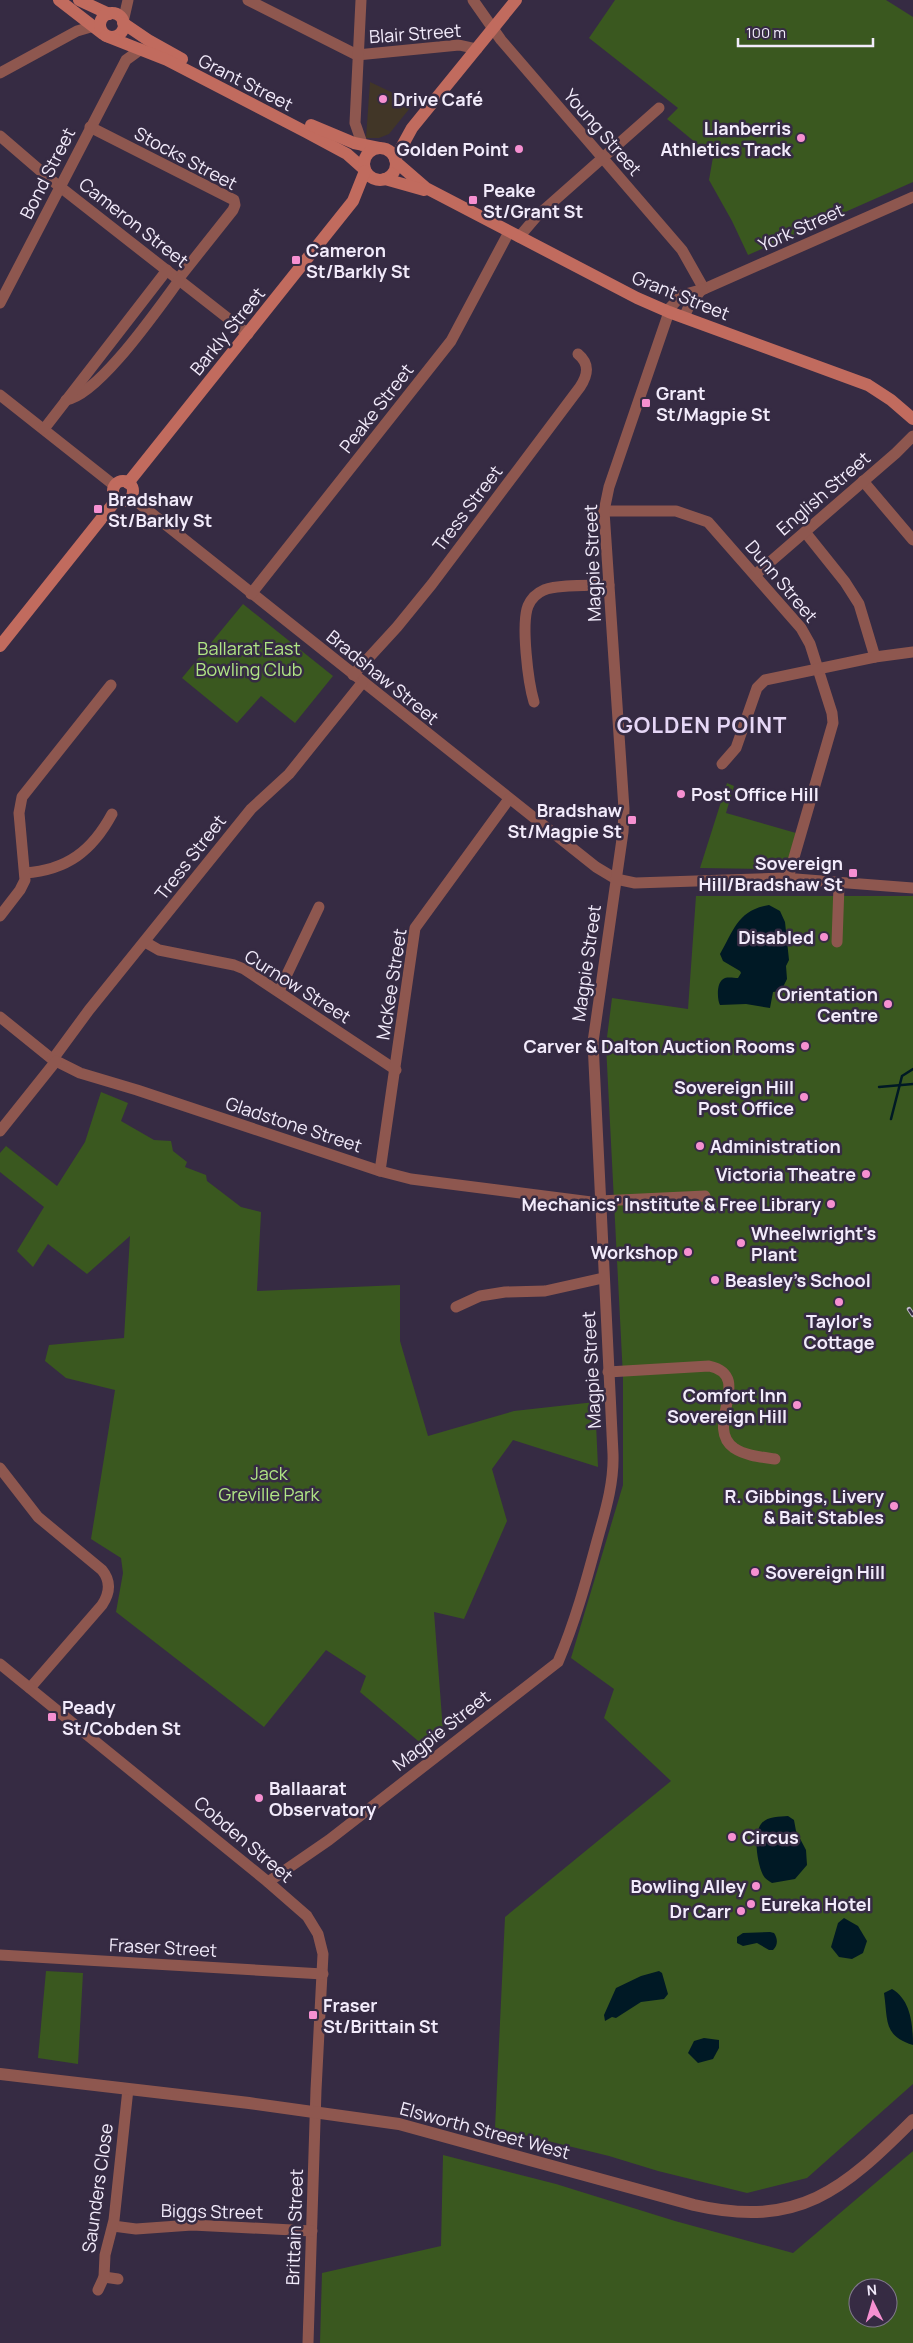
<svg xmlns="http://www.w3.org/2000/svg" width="913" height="2343" viewBox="0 0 913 2343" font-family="Manrope,sans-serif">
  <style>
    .commercial { fill: #413627 }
    .green { fill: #3a581f; fill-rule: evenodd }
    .water { fill: #001925 }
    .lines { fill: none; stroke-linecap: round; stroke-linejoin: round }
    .stream { stroke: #001925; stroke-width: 2.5 }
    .minor { stroke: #8e574f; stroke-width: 11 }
    .tertiary { stroke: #8e574f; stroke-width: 12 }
    .secondary { stroke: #c16b5e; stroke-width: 12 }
    .rail-casing { stroke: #c1b9cb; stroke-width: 4.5 }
    .rail { stroke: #362b43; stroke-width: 2.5; stroke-dasharray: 8; stroke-linecap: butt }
    .poi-dot { fill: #f690d1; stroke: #362b43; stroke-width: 2 }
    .labels { text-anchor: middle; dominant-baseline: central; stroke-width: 5; stroke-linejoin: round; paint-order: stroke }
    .street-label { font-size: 18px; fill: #f2ebfb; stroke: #362b43 }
    .poi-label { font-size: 18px; font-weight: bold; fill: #f2ebfb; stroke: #362b43; text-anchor: start }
    .park-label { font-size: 18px; fill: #b0e585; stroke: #362b43 }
    .district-label { font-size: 22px; font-weight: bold; letter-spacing: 1px; fill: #e6d7f6; stroke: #362b43 }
  </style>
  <rect width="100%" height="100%" fill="#362b43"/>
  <path class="commercial" d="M370 82 414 103 389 134 379 138H366Z"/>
  <g class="green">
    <path d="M615 0H886L913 17V182L748 255 732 221 709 180 713 157 667 119 678 108 589 38Z"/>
    <path d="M243 604 333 676 295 723 261 696 237 723 182 678Z"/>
    <path d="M727 783 734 786 726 813 796 833 787 864 770 869 700 868Z"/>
    <path d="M696 896H913V2084L807 2178 747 2193 658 2171 609 2156 495 2128 505 1917 671 1781 604 1718 614 1689 571 1658 623 1485V1377L606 1045 612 998 688 1009Z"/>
    <path d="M101 1092 128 1103 121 1121 154 1140 171 1141 173 1151 187 1162 185 1167 206 1175 207 1181 241 1207 261 1212 257 1291 400 1285V1341L428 1436 514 1411 595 1402 598 1467 513 1440 492 1469 507 1521 464 1619 434 1612 443 1731 423 1745 360 1692 366 1676 326 1650 264 1727 116 1612 123 1573 121 1558 91 1539 115 1390 66 1378 45 1361 49 1345 124 1338 130 1236 87 1274 48 1244 33 1267 17 1251 44 1207 0 1172V1153L6 1146 57 1186 85 1142Z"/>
    <path d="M46 1971 83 1973 78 2064 38 2058Z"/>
    <path d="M913 2151V2343H320L322 2273 441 2246 443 2155 556 2184 675 2221 793 2253ZM858 2288H888V2318H858Z"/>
  </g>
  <g class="water">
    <path d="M769 905 780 911 785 922 789 960 786 966 787 979 781 991 773 992 770 1008 746 1004 720 1005C717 999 716 981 725 978 729 977 734 978 738 978L741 973 740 971 723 961 720 954C734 930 738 910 769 905Z"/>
    <path d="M788 1816 794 1820 796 1831 806 1850 807 1865 795 1879 772 1883C769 1881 765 1879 763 1875 757 1863 753 1835 761 1824 767 1816 779 1817 788 1816Z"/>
    <path d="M844 1918 858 1926 867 1941 863 1953 852 1959 839 1957 831 1947 838 1923Z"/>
    <path d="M770 1932 774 1933C778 1939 778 1945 773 1950H769L757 1943 743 1946 737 1943V1937L743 1933Z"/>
    <path d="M659 1971 662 1973 668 1994 664 1999 641 2002 616 2018 612 2017 605 2021 604 2015 616 1988 641 1976Z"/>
    <path d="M892 1989C911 2000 913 2025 913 2045 883 2036 888 2020 884 1993Z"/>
    <path d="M704 2038 719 2040V2048L713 2059 698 2063 688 2053 694 2041Z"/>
  </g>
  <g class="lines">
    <g class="stream">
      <path d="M879 1087 913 1084"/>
      <path d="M891 1119 902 1076 913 1069"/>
    </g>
    <g class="minor">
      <path d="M248 0 357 55 459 45 477 49"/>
      <path d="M361 0 355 123 363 146"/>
      <path d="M473 0 501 40 682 250 704 289"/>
      <path d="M123 22 128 0"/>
      <path d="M0 73 77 31 94 26"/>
      <path d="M90 127 234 200 235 205 233 210 179 278"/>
      <path d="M0 136 50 179 248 334"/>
      <path d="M519 237 537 216 659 108"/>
      <path d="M0 303 126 60 141 49"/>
      <path d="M667 311 682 295 704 289 913 197"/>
      <path d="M684 317 690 304 702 289"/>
      <path d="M0 395 115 486"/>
      <path d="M66 400C99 395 159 307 180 279"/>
      <path d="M44 429 167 270"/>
      <path d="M863 481 913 540"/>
      <path d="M131 497 596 867 616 879 635 883 783 878 913 888"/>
      <path d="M604 511H676L708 522 801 628 810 644 832 713 833 723 786 885"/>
      <path d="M805 532 845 582 859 604 875 657"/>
      <path d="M755 575 896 453 913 436"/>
      <path d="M251 594 451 341 509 232"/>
      <path d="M353 675 397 627 432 584 580 387C588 375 590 364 578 354"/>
      <path d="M534 702C528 682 521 624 528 606 531 599 537 593 544 590 561 584 591 586 609 585"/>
      <path d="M722 764 736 748 757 688 765 680 875 657 913 652"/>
      <path d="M25 873C67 870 92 851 112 814"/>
      <path d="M0 916 20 890 25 880 19 813 22 797 111 685"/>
      <path d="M145 942 159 950 234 965 244 969 396 1070"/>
      <path d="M837 942 839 885"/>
      <path d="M279 991 319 907"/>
      <path d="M0 1017 52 1059 80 1073 137 1090 380 1171 411 1179 599 1203"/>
      <path d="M53 1059 89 1010 251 809 289 774 362 683"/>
      <path d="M0 1131 56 1061"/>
      <path d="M380 1171 415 928 509 799"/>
      <path d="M599 1201 705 1196"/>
      <path d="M456 1307 480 1296 505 1292 545 1291 603 1278"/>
      <path d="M608 1372 709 1366C755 1376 703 1426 734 1448 746 1456 761 1457 775 1459"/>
      <path d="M0 1468 38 1517 102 1570C111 1581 110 1593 102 1605L30 1688"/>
      <path d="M0 1664 268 1882 307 1916 318 1934 323 1954 316 2090 308 2343"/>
      <path d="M268 1882 329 1840 558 1662C575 1622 586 1582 597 1541 605 1512 614 1484 613 1454L593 1042 623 832 624 809 604 511 609 487 669 312"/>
      <path d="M0 1955 323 1974"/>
      <path d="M113 2226 136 2229 192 2225 312 2231"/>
      <path d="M104 2277 118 2279"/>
      <path d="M98 2290 104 2277 105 2255 114 2220 128 2089"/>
    </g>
    <path class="tertiary" d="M0 2074 249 2103 399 2124 694 2205C799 2229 843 2190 913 2120"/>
    <g class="secondary">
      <path d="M59 0 103 34"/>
      <path d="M79 0 109 14"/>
      <circle cx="112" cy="25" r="12"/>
      <path d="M123 23 148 40 182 59"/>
      <path d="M106 36 167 60 306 132 347 154 365 170"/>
      <path d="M311 125 354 143 379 148"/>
      <circle cx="380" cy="164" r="16"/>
      <path d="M395 159 412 128 516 0"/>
      <path d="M396 162 426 188 637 298 669 312 868 385 891 400 913 419"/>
      <path d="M385 179 424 190"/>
      <circle cx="123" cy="491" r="10"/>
      <path d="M128 483 353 201 365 171"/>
      <path d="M0 646 117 499"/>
    </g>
    <defs>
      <path id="rail" d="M909 1309 913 1315"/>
    </defs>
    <use href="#rail" class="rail-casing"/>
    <use href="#rail" class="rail"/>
  </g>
  <g class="poi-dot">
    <circle cx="383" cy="99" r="5"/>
    <circle cx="801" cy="138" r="5"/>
    <circle cx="519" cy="149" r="5"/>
    <rect x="468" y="195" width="10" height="10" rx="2.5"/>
    <rect x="291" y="255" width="10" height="10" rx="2.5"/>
    <rect x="641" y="398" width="10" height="10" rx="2.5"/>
    <rect x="93" y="504" width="10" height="10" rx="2.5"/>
    <circle cx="681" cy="794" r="5"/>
    <rect x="627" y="815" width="10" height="10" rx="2.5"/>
    <rect x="848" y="868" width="10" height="10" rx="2.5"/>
    <circle cx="824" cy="937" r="5"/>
    <circle cx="888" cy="1004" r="5"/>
    <circle cx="805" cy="1046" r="5"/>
    <circle cx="804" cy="1097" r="5"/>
    <circle cx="700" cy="1146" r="5"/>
    <circle cx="866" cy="1174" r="5"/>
    <circle cx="831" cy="1204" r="5"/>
    <circle cx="741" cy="1243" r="5"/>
    <circle cx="688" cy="1252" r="5"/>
    <circle cx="715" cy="1280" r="5"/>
    <circle cx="839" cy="1302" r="5"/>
    <circle cx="797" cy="1405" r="5"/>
    <circle cx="894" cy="1506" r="5"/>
    <circle cx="755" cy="1572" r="5"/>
    <rect x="47" y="1712" width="10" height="10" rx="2.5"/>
    <circle cx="259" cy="1798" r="5"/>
    <circle cx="732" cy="1837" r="5"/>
    <circle cx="756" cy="1886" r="5"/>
    <circle cx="751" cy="1904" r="5"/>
    <circle cx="741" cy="1911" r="5"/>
    <rect x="308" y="2010" width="10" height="10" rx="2.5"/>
  </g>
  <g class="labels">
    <g class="street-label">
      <text transform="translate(415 33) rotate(-4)">Blair Street</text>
      <text transform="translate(246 82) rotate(27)">Grant Street</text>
      <text transform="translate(603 132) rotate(49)">Young Street</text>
      <text transform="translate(186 158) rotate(28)">Stocks Street</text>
      <text transform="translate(47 173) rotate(-63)">Bond Street</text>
      <text transform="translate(134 222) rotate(38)">Cameron Street</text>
      <text transform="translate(801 227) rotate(-24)">York Street</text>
      <text transform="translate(681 295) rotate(22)">Grant Street</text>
      <text transform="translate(227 331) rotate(-51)">Barkly Street</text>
      <text transform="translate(376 408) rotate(-52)">Peake Street</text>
      <text transform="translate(823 493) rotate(-41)">English Street</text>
      <text transform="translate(467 508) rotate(-53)">Tress Street</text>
      <text transform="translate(592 563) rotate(-92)">Magpie Street</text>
      <text transform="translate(782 581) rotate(50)">Dunn Street</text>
      <text transform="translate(383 677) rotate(39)">Bradshaw Street</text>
      <text transform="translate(190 857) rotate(-52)">Tress Street</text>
      <text transform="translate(586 963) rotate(-82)">Magpie Street</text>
      <text transform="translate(391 984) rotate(-81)">McKee Street</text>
      <text transform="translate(298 986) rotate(32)">Curnow Street</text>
      <text transform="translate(294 1124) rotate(18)">Gladstone Street</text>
      <text transform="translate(591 1370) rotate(-93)">Magpie Street</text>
      <text transform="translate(441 1730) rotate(-38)">Magpie Street</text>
      <text transform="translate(244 1839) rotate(40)">Cobden Street</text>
      <text transform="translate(163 1947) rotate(3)">Fraser Street</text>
      <text transform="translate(485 2130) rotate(15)">Elsworth Street West</text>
      <text transform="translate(97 2188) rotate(-82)">Saunders Close</text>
      <text transform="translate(212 2211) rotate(1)">Biggs Street</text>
      <text transform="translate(294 2227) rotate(-88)">Brittain Street</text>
    </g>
    <g class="poi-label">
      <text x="393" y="99">Drive Café</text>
      <text x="791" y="128" text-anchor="end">Llanberris<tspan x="791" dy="21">Athletics Track</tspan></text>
      <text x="509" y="149" text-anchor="end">Golden Point</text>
      <text x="483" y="190">Peake<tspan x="483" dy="21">St/Grant St</tspan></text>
      <text x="306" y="250">Cameron<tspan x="306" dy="21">St/Barkly St</tspan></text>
      <text x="656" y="393">Grant<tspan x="656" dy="21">St/Magpie St</tspan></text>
      <text x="108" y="499">Bradshaw<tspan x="108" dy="21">St/Barkly St</tspan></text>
      <text x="691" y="794">Post Office Hill</text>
      <text x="622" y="810" text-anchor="end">Bradshaw<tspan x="622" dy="21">St/Magpie St</tspan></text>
      <text x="843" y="863" text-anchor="end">Sovereign<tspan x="843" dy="21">Hill/Bradshaw St</tspan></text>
      <text x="814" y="937" text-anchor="end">Disabled</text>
      <text x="878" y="994" text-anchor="end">Orientation<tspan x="878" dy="21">Centre</tspan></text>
      <text x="795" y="1046" text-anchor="end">Carver &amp; Dalton Auction Rooms</text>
      <text x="794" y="1087" text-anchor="end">Sovereign Hill<tspan x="794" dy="21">Post Office</tspan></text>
      <text x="710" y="1146">Administration</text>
      <text x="856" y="1174" text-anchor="end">Victoria Theatre</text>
      <text x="821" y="1204" text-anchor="end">Mechanics' Institute &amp; Free Library</text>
      <text x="751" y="1233">Wheelwright's<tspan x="751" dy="21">Plant</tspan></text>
      <text x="678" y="1252" text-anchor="end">Workshop</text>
      <text x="725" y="1280">Beasley's School</text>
      <text x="839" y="1321" text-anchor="middle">Taylor's<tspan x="839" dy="21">Cottage</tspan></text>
      <text x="787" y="1395" text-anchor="end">Comfort Inn<tspan x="787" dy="21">Sovereign Hill</tspan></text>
      <text x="884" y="1496" text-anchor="end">R. Gibbings, Livery<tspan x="884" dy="21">&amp; Bait Stables</tspan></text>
      <text x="765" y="1572">Sovereign Hill</text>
      <text x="62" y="1707">Peady<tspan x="62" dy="21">St/Cobden St</tspan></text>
      <text x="269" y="1788">Ballaarat<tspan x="269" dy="21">Observatory</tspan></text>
      <text x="742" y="1837">Circus</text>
      <text x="746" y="1886" text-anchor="end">Bowling Alley</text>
      <text x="761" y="1904">Eureka Hotel</text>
      <text x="731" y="1911" text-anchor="end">Dr Carr</text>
      <text x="323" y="2005">Fraser<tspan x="323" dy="21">St/Brittain St</tspan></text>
    </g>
    <g class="park-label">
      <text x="249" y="648">Ballarat East<tspan x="249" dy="21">Bowling Club</tspan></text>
      <text x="269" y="1473">Jack<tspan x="269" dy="21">Greville Park</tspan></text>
    </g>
    <g class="district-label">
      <text x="702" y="725">GOLDEN POINT</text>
    </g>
  </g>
  <g transform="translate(873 2303) rotate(355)"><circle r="24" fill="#362b43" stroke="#81788d"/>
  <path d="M0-4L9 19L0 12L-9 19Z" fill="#f690d1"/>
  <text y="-8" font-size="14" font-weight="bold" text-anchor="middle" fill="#f2ebfb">N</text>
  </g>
  <path d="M738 38v8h135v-8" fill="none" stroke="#f2ebfb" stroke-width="2.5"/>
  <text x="746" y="38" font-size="15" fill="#f2ebfb" stroke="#362b43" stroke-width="4" paint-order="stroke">100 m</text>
</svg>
